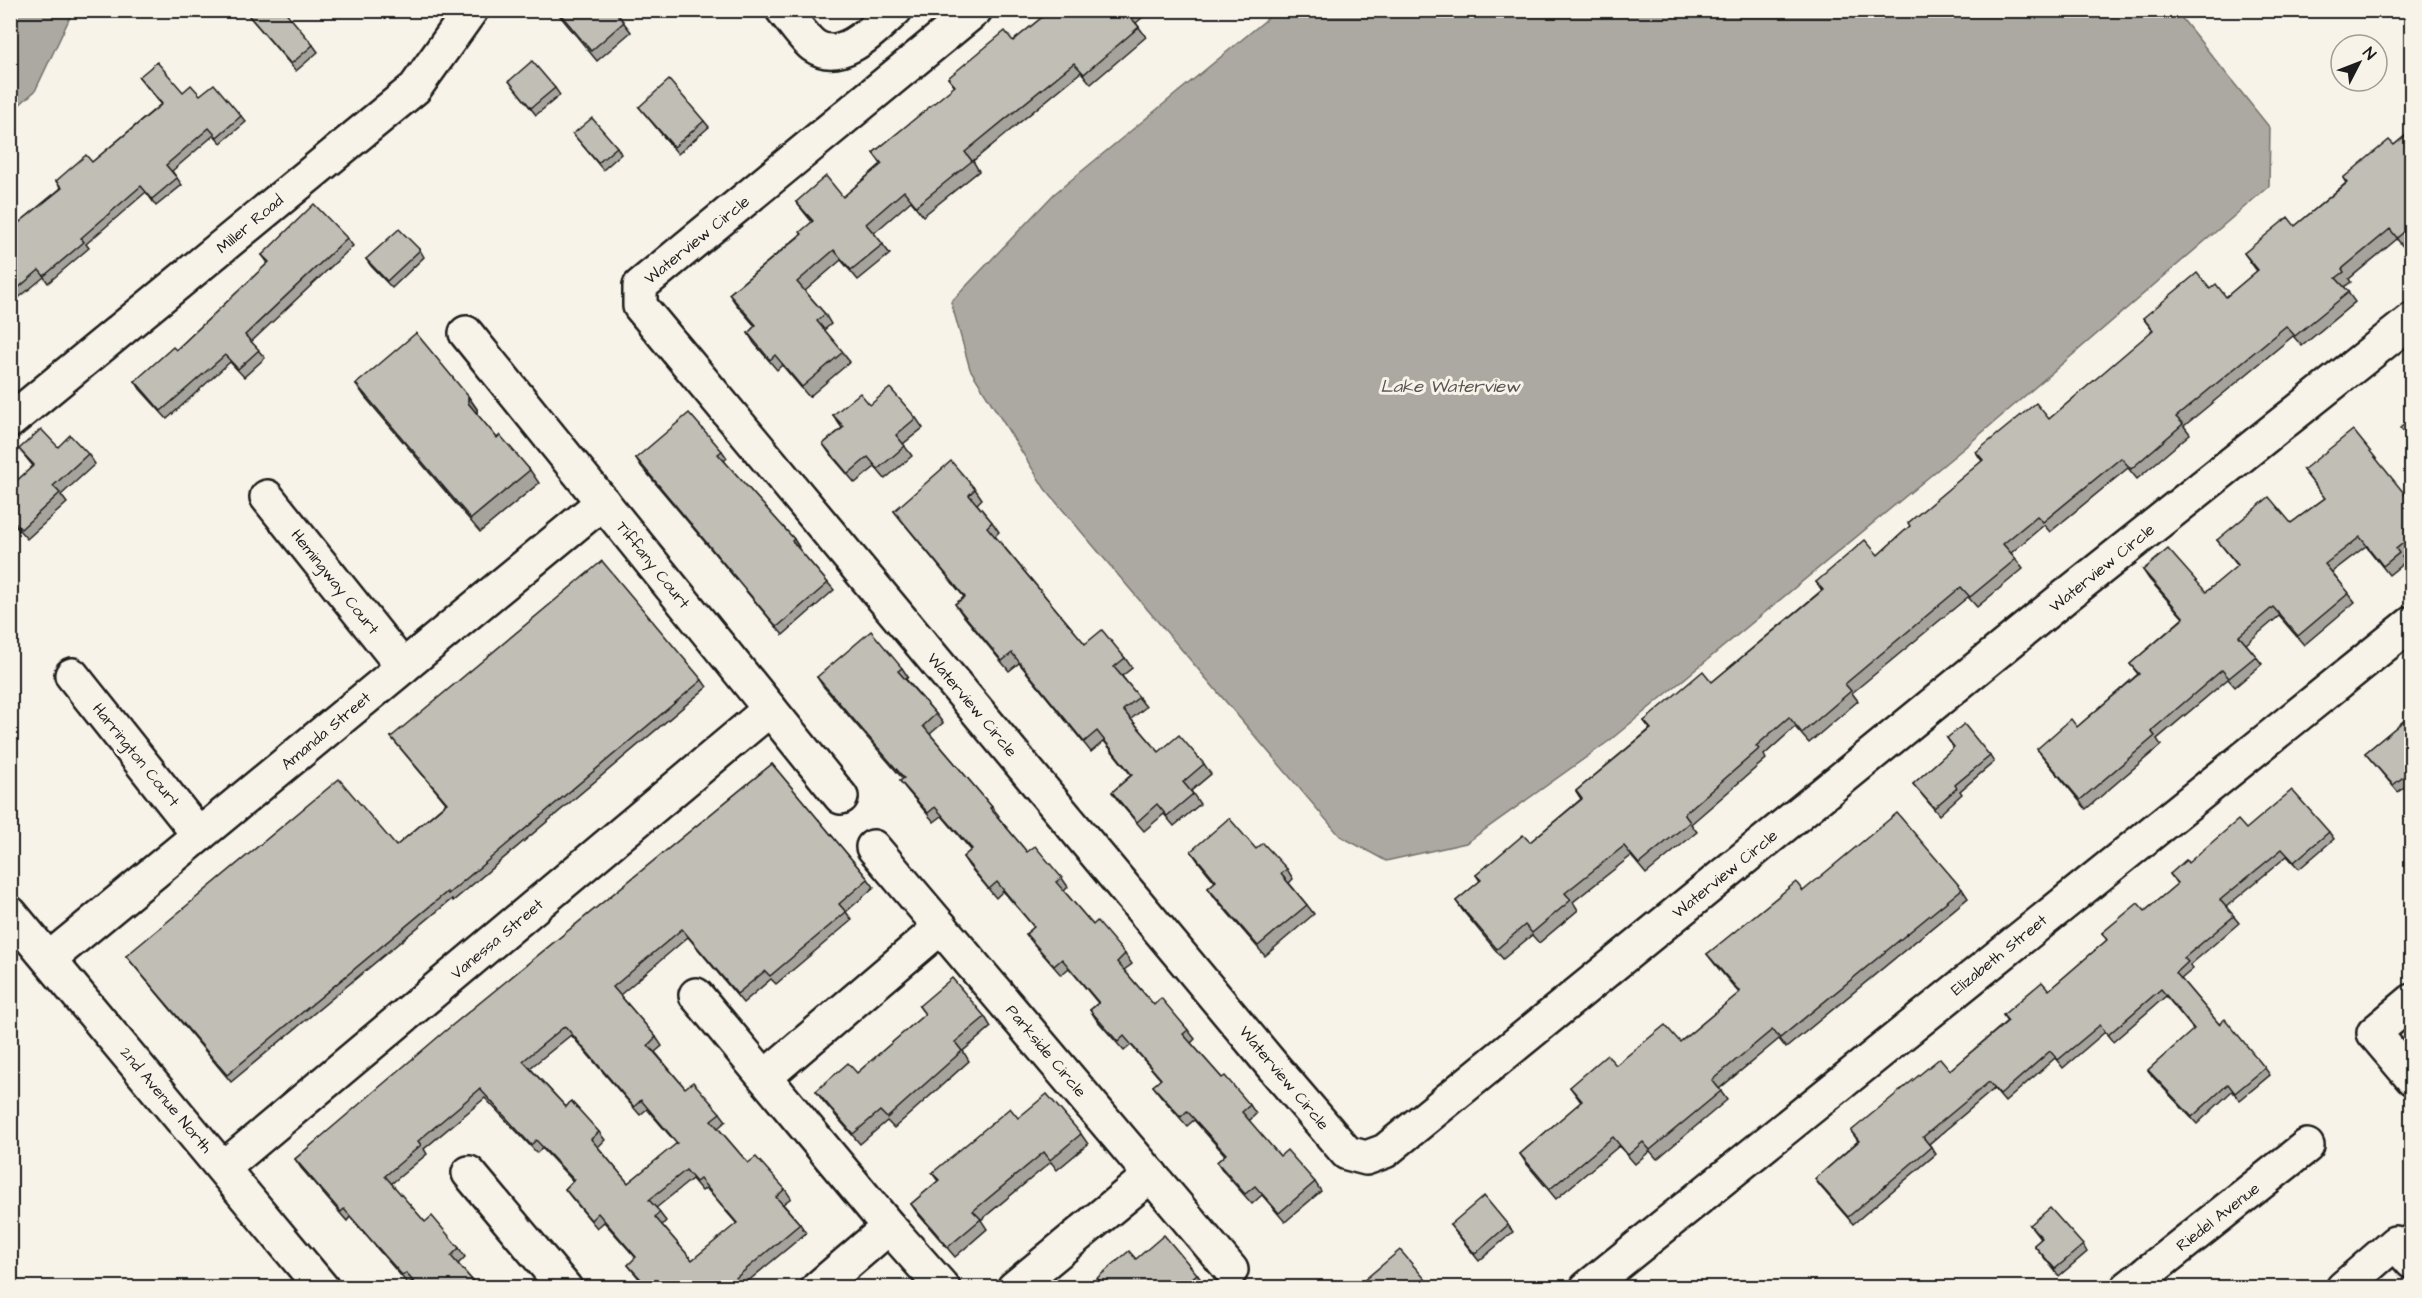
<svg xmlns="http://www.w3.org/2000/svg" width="2422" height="1298" viewBox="0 0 2422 1298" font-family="'Architects Daughter',sans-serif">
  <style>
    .water { fill: #aca9a2; stroke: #72716c; stroke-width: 1.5 }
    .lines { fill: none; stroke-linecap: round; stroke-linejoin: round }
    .minor-casing { stroke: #1c1c1c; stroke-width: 38 }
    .minor { stroke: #f7f3e8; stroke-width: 33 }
    .wall { fill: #a5a39c; stroke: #1c1c1c; stroke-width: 1.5; fill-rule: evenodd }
    .shaded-wall { fill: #86857f; stroke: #1c1c1c; stroke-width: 1.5 }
    .building { fill: #c0beb5; stroke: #1c1c1c; stroke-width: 1.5; fill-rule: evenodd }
    .labels { text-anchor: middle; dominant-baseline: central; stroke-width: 6; stroke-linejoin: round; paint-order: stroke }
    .street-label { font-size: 16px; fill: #1c1c1c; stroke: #f7f3e8 }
    .water-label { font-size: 18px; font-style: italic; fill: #565452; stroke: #f7f3e8 }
  </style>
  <rect width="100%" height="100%" fill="#f7f3e8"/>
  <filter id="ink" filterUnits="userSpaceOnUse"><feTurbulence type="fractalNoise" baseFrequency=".0167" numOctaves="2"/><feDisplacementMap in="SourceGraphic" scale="12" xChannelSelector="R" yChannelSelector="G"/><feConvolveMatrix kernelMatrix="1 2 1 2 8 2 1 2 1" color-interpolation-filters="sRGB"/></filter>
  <g filter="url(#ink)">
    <g class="water">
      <path d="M11 10 73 11 35 91 11 112Z"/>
      <path d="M1278 10 2176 11 2270 128 2269 186 1970 443 1609 741 1466 843 1386 861 1340 836 1045 489 970 369 951 302 1054 194Z"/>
    </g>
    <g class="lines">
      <defs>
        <g id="minor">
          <path d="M783 10C792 20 804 39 814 46 842 65 876 27 895 10"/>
          <path d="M975 10 640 286V306L1276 1070 1347 1153 1366 1158 1385 1151 2067 595 2412 320"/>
          <path d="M466 333 841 797"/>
          <path d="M10 421 415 88 471 10"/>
          <path d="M267 497 403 667"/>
          <path d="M72 675 199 835"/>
          <path d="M873 847 1231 1270"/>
          <path d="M10 913 322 1288"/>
          <path d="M49 959 603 502"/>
          <path d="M696 995 889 1227 943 1288"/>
          <path d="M2412 1001 2374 1033 2412 1078"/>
          <path d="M765 1077 941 927"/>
          <path d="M223 1168 770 709"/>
          <path d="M469 1173 565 1288"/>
          <path d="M818 1288 889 1227"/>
          <path d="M1014 1288 1151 1175"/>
          <path d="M1587 1288 2412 623"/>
          <path d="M2128 1288 2307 1146"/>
          <path d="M2343 1288 2395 1243 2412 1262"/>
        </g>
      </defs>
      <use href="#minor" class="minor-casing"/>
      <use href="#minor" class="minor"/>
    </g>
    <g class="wall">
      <path d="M555 10H614L631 32 597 61Z"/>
      <path d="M1051 10H1151L1136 23 1146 37 1091 84 1081 72 973 161 979 171 923 216 911 201 874 233 890 254 858 280 841 260 805 291 825 314 831 324 824 330 850 362 809 397 782 365 777 370 754 343 748 333 755 326 736 304 729 294 801 234 812 222 796 202 843 197 881 164 873 153 955 87 948 78 1013 41Z"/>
      <path d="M249 16 313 45 318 52 296 71Z"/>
      <path d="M139 77 183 92 200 95 241 116 246 122 221 143 214 135 172 171 182 185 156 206 146 192 86 244 89 248 48 283 44 277 10 305V230L61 188 56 181 92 162 161 104Z"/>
      <path d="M509 81 555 88 560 95 536 115Z"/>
      <path d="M639 107 704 121 709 127 678 154Z"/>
      <path d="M2412 130V241L2404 248 2397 239 2349 279 2351 282 2344 287 2355 302 2302 346 2293 336 2184 426 2190 434 2137 479 2128 468 2050 532 2044 525 2011 553 2023 569 1977 607 1968 597 1852 693 1858 701 1809 743 1795 727 1764 755 1766 759 1691 824 1697 832 1646 874 1631 856 1573 902 1578 910 1539 943 1532 935 1503 959 1463 911 1456 901 1480 881 1476 875 1530 842 1581 799 1576 791 1650 729 1644 721 1712 682 1822 590 1816 582 1878 555 1982 461 1976 452 2049 419 2153 331 2143 318 2210 289 2226 297 2257 271 2244 253 2295 226 2346 183 2343 178 2394 145Z"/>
      <path d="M573 134 617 147 621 154 603 170Z"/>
      <path d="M347 238 353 246 251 342 265 358 244 377 230 362 167 419 140 389 135 381 176 350 268 263 262 255Z"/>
      <path d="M420 250 424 257 392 288 371 266 366 259Z"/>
      <path d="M356 384 468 396 477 409V414L497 438 530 470 539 483 480 532 365 397Z"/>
      <path d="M870 405 916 418 923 428 903 444 912 456 885 479 875 467 855 483 830 454 823 444 842 428 833 415Z"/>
      <path d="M58 447 88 454 95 464 61 495 67 503 27 539 10 520V487L33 466 19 449Z"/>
      <path d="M722 451 727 458 724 461 794 539 799 547 798 548 834 590 783 635 641 466 636 458Z"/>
      <path d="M2303 470 2412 503V550L2402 557 2405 562 2389 575 2366 546 2332 572 2355 602 2304 645 2279 616 2246 644 2262 664 2235 687 2228 679 2157 739 2161 745 2086 809 2043 757 2037 749 2077 727 2138 674 2130 664 2183 618 2149 579 2143 570 2206 592 2238 566 2217 540 2291 523 2325 498Z"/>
      <path d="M975 489 982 499 977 504 992 522 999 532 995 536 1085 644 1125 658 1132 668 1122 676 1146 707 1131 719 1159 752 1204 764 1211 774 1191 791 1200 804 1174 826 1164 814 1144 831 1119 802 1112 792 1131 775 1104 741 1091 752 1019 663 1009 671 962 614 955 604 964 597 901 520 894 511Z"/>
      <path d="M902 668 908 677 906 679 936 714 943 723 930 734 992 807 999 816 998 817 1027 852 1062 878 1068 887 1064 891 1093 925 1125 954 1132 964 1124 970 1154 1005 1188 1030 1195 1039 1191 1043 1222 1078 1250 1105 1256 1114 1249 1121 1280 1156 1315 1182 1321 1191 1285 1222 1262 1195 1252 1204 1223 1171 1217 1162 1225 1155 1194 1120 1187 1126 1160 1095 1153 1086 1161 1080 1131 1045 1124 1051 1096 1019 1090 1010 1098 1003 1069 968 1061 975 1033 943 1026 934 1034 927 1003 891 996 898 969 866 963 857 971 850 942 816 934 822 907 790 900 781 903 779 823 686 817 677Z"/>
      <path d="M702 680 707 687 453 901 452 899 231 1082 126 956 396 846 446 803 391 737Z"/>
      <path d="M2412 714V781L2398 792 2365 753Z"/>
      <path d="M1947 738 1990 756 1994 762 1960 791 1962 794 1939 815 1913 784 1954 748Z"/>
      <path d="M772 764 868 879 874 887 846 912 852 920 776 984 771 979 743 1003 688 937 620 995 656 1037 662 1046 655 1052 685 1088 720 1113 726 1121 718 1128 748 1163 785 1189 791 1198 783 1204 800 1224 806 1233 741 1287H646L628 1265 636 1258 604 1222 597 1228 571 1197 565 1189 573 1181 542 1148 537 1153 485 1098 424 1149 427 1154 391 1184 425 1222 459 1248 465 1257 458 1264 478 1287H417L412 1281 408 1284 350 1217 347 1221 301 1168 295 1159ZM571 1035 640 1115 647 1109 677 1144 628 1183 598 1147 605 1140 599 1132 566 1107 530 1068ZM692 1179 702 1191 706 1188 737 1224 692 1260 662 1225 666 1221 656 1208Z"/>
      <path d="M2246 829 2329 832 2334 839 2299 869 2287 856 2226 907 2239 923 2190 965 2193 969 2181 979 2219 1024 2265 1068 2270 1075 2240 1100 2232 1091 2197 1124 2153 1077 2148 1070 2194 1030 2166 996 2113 1042 2105 1032 2063 1068 2055 1058 2005 1102 1994 1089 1929 1144 1936 1154 1853 1224 1820 1186 1815 1179 1858 1141 1851 1131 1950 1070 2007 1021 2003 1015 2049 990 2107 940 2102 933 2145 911 2177 884 2170 874Z"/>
      <path d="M1256 849 1287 869 1293 879 1289 883 1307 905 1314 914 1265 956 1215 898 1208 888 1215 882 1198 861 1191 851Z"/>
      <path d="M1962 889 1968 898 1786 1048 1779 1039 1719 1089 1727 1100 1657 1159 1650 1151 1635 1164 1619 1146 1556 1199 1526 1163 1520 1154 1581 1102 1570 1087 1616 1065 1680 1042 1739 993 1714 963 1707 954 1803 891Z"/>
      <path d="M919 1006 985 1017 991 1027 963 1051 969 1061 894 1128 887 1121 860 1144 823 1101 816 1091 857 1073 925 1014Z"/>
      <path d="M1081 1134 1088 1144 1057 1170 1051 1162 981 1220 987 1229 955 1257 918 1214 911 1204 938 1181 932 1173Z"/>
      <path d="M1450 1225H1508L1513 1232 1479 1261Z"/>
      <path d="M2030 1225 2083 1245 2087 1252 2059 1276 2034 1245 2041 1239Z"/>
      <path d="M1136 1259 1197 1274 1204 1284 1200 1287H1100L1102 1285 1097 1278Z"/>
    </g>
    <path class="shaded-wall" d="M468 396 477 409V416L468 403Z"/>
    <g class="building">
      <path d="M255 10H284L313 45 291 64 249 16Z"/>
      <path d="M557 10H614L624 22 591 51Z"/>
      <path d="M1051 10H1132L1128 14 1139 27 1084 74 1074 63 965 152 972 161 916 206 904 191 866 224 883 244 851 270 834 250 797 282 825 314 817 321 843 352 802 387 775 355 770 360 748 333 756 325 729 294 802 234 800 232 813 221 796 202 826 176 843 197 882 164 873 153 955 86 948 78 1005 31 1013 41Z"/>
      <path d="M532 61 555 88 531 108 509 81Z"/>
      <path d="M157 62 183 92 191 85 200 95 214 84 241 116 217 137 209 128 166 165 177 178 152 199 141 186 81 238 84 242 44 276 39 270 10 295V230L62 188 56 181 86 155 92 162 162 104 139 77Z"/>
      <path d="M669 80 704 121 674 147 639 107Z"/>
      <path d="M592 118 617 147 598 163 573 134Z"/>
      <path d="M2412 130V225L2397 238 2390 229 2342 269 2344 272 2336 278 2349 292 2295 336 2286 326 2176 417 2183 424 2131 469 2121 458 2043 522 2037 516 2003 544 2016 559 1970 597 1961 587 1845 684 1851 691 1802 733 1789 717 1756 746 1759 749 1684 814 1690 822 1639 864 1624 846 1565 893 1571 900 1532 933 1525 925 1497 949 1456 901 1481 880 1476 875 1523 835 1530 842 1582 799 1576 791 1651 729 1644 721 1703 671 1712 682 1823 590 1816 582 1865 540 1878 555 1910 526 1908 523 1983 460 1976 452 2036 403 2049 419 2153 330 2143 318 2197 273 2210 289 2216 284 2226 297 2258 270 2244 253 2288 217 2295 226 2347 183 2343 178 2389 140 2394 145Z"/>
      <path d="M314 204 347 238 245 335 259 350 238 369 225 355 161 411 135 381 173 347 176 350 269 262 262 255Z"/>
      <path d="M399 229 420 250 387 281 366 259Z"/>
      <path d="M416 333 468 396V403L497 438 500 435 530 470 471 519 356 384Z"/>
      <path d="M890 388 916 418 896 435 905 446 878 469 868 457 848 474 823 444 844 427 833 415 860 393 870 405Z"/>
      <path d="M689 413 722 451 718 454 794 539 792 541 828 583 777 627 636 458Z"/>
      <path d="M2412 418V441L2400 428Z"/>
      <path d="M41 429 58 447 70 435 88 454 53 486 60 493 21 529 10 518V487L34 465 19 449Z"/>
      <path d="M2353 430 2412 503V536L2396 549 2399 553 2383 566 2360 537 2325 564 2349 593 2298 636 2273 607 2239 636 2256 656 2229 678 2222 670 2151 731 2155 736 2080 800 2037 749 2071 719 2077 727 2139 674 2130 664 2184 618 2143 570 2168 549 2206 592 2238 565 2217 540 2269 497 2291 523 2325 498 2303 470Z"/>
      <path d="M951 461 975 489 969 495 992 522 987 527 1085 644 1102 630 1125 658 1114 667 1139 697 1123 710 1159 752 1179 735 1204 764 1183 782 1193 794 1167 816 1157 804 1137 822 1112 792 1132 775 1097 731 1084 742 1012 653 1002 661 955 604 965 597 894 511Z"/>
      <path d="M602 561 702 680 448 894 447 892 227 1075 126 956 339 779 396 846 447 803 391 737Z"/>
      <path d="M871 631 902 668 898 671 936 714 923 726 992 807 990 808 1027 852 1035 846 1062 878 1056 882 1093 925 1097 921 1125 954 1117 962 1154 1005 1161 998 1188 1030 1183 1034 1222 1078 1225 1076 1250 1105 1242 1112 1280 1156 1287 1150 1315 1182 1279 1213 1255 1186 1245 1194 1217 1162 1226 1154 1187 1111 1181 1117 1153 1086 1161 1079 1124 1036 1118 1042 1090 1010 1099 1003 1062 959 1054 966 1026 934 1034 927 997 882 989 889 963 857 972 849 935 807 928 813 900 781 904 778 817 677Z"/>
      <path d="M2412 714V770L2393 785 2365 753Z"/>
      <path d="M1964 724 1990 756 1955 785 1957 788 1934 808 1913 784 1954 747 1947 738Z"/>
      <path d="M772 764 868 879 839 904 846 912 770 976 765 971 737 994 682 929 613 987 656 1037 648 1045 685 1088 693 1082 720 1113 711 1120 748 1163 756 1157 785 1189 776 1197 800 1224 725 1287H648L628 1265 636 1257 598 1213 591 1220 565 1189 574 1180 536 1140 531 1145 480 1089 418 1141 421 1145 385 1176 425 1222 432 1216 459 1248 451 1256 478 1287H418L406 1273 402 1275 344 1209 341 1212 295 1159 444 1032ZM565 1026 634 1107 641 1100 677 1143 628 1183 591 1139 599 1132 571 1101 566 1107 523 1061ZM686 1170 696 1182 700 1179 737 1223 692 1260 655 1217 660 1212 649 1200Z"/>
      <path d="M2292 790 2329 832 2294 862 2282 849 2220 900 2234 916 2184 958 2188 962 2176 973 2219 1024 2225 1019 2265 1068 2235 1093 2228 1084 2192 1117 2148 1070 2194 1029 2161 989 2108 1035 2100 1025 2058 1060 2050 1051 2000 1095 1989 1082 1923 1137 1931 1147 1848 1217 1815 1179 1859 1141 1851 1131 1940 1058 1950 1070 2008 1021 2003 1015 2042 982 2049 990 2107 940 2102 933 2138 903 2145 911 2178 883 2170 874 2186 860 2188 863 2238 820 2246 829Z"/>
      <path d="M1897 813 1962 889 1780 1038 1772 1030 1712 1080 1721 1091 1650 1150 1643 1142 1628 1155 1613 1137 1550 1189 1520 1154 1582 1101 1570 1087 1607 1055 1616 1065 1665 1025 1680 1042 1740 992 1707 954 1796 882 1803 891Z"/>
      <path d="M1229 818 1256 849 1263 843 1287 869 1281 874 1307 905 1258 946 1208 888 1216 881 1191 851Z"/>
      <path d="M952 978 985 1017 955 1042 962 1051 887 1118 880 1111 853 1134 816 1091 848 1063 857 1073 925 1014 919 1006Z"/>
      <path d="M2412 1033V1043L2407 1037Z"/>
      <path d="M1047 1094 1081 1134 1050 1160 1044 1152 973 1211 981 1219 948 1247 911 1204 939 1180 932 1173 1010 1108 1018 1118Z"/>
      <path d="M1484 1196 1508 1225 1475 1254 1450 1225Z"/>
      <path d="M2050 1208 2083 1245 2055 1269 2034 1245 2042 1238 2030 1225Z"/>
      <path d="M1164 1235 1197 1274 1182 1287H1100L1103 1285 1097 1278 1129 1251 1136 1259Z"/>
      <path d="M1400 1250 1432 1287H1356Z"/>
    </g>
  </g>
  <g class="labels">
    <g class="street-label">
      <text transform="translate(250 224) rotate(-40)">Miller Road</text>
      <text transform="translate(697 240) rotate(-39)">Waterview Circle</text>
      <text transform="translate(653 565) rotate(51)">Tiffany Court</text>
      <text transform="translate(2102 568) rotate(-39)">Waterview Circle</text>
      <text transform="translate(335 582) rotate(51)">Hemingway Court</text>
      <text transform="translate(972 705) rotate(50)">Waterview Circle</text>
      <text transform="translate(326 731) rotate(-40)">Amanda Street</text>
      <text transform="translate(136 755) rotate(51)">Harrington Court</text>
      <text transform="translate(1725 874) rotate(-39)">Waterview Circle</text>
      <text transform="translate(497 939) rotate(-40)">Vanessa Street</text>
      <text transform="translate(1999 955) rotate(-39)">Elizabeth Street</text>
      <text transform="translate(1046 1051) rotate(50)">Parkside Circle</text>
      <text transform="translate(1284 1078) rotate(50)">Waterview Circle</text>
      <text transform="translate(166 1100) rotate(50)">2nd Avenue North</text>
      <text transform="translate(2218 1217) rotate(-38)">Riedel Avenue</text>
    </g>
    <g class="water-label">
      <text x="1450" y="386">Lake Waterview</text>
    </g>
  </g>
  <rect width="2422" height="1298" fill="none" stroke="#f7f3e8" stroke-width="36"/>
  <rect x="18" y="18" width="2386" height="1262" fill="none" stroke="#1c1c1c" stroke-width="2" filter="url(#ink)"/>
  <g transform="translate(2359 63) rotate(48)"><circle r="28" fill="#f7f3e8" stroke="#9f9d96" stroke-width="1.5"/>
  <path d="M0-4.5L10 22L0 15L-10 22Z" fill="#1c1c1c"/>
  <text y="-9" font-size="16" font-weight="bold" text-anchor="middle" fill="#1c1c1c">N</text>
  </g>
</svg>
